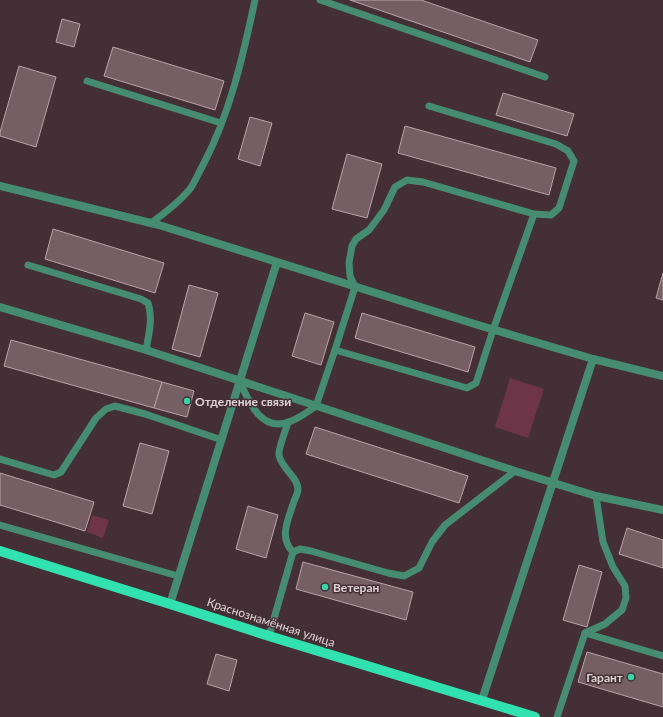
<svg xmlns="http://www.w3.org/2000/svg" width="663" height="717" viewBox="0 0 663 717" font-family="Lato,sans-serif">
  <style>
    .green { fill: #6e3448 }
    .building { fill: #755f65; stroke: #bba3a9 }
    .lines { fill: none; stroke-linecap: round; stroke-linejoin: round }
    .service { stroke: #458c73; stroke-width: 7 }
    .minor { stroke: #458c73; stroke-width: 8 }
    .primary { stroke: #31e1b0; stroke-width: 10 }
    .poi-dot { fill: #37d4a6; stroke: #432f35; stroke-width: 1.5 }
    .labels { text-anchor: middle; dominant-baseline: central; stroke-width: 3; stroke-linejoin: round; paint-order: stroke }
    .poi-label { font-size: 12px; font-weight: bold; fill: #e0d3d6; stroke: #432f35; text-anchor: start }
    .street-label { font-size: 12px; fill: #e0d3d6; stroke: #432f35 }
  </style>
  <rect width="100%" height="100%" fill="#432f35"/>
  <g class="green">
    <path d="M510 378 544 389 528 438 495 427Z"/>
    <path d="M92 515 109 520 103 538 87 532Z"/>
  </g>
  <g class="building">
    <path d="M350 0H421L538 40 530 62Z"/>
    <path d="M62 19 80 24 74 47 56 42Z"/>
    <path d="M113 47 224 81 215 110 104 76Z"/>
    <path d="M19 66 56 77 36 147 0 136V132Z"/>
    <path d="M503 93 574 114 567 136 496 115Z"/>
    <path d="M250 117 272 123 260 166 238 159Z"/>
    <path d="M405 126 556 168 549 195 398 153Z"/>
    <path d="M347 154 382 164 367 218 332 209Z"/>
    <path d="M53 229 164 263 155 293 45 259Z"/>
    <path d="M663 273V300L656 298Z"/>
    <path d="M189 285 218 293 200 357 172 349Z"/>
    <path d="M305 313 334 322 321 365 292 356Z"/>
    <path d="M362 313 475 347 468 372 355 338Z"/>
    <path d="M11 340 162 382 154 408 4 366Z"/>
    <path d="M162 382 194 391 187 417 154 408Z"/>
    <path d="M315 427 468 476 459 503 306 454Z"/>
    <path d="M140 443 169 451 152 514 123 506Z"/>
    <path d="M0 473 94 502 85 531 0 505Z"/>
    <path d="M248 506 278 515 266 558 236 549Z"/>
    <path d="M627 528 663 540V568L619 554Z"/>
    <path d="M303 562 413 592 406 620 296 589Z"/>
    <path d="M579 565 602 572 587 627 563 620Z"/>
    <path d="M587 652 663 674V707L578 682Z"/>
    <path d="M216 654 237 660 229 691 207 684Z"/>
  </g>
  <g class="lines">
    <g class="service">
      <path d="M320 0 545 77"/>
      <path d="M87 81 221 123"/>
      <path d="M429 106 556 144 568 151 574 161 559 208 551 215 534 214 493 330 476 383 467 388 335 350 355 287 350 276 349 263 352 246 356 239 369 230 384 210 395 187 407 180 423 182 534 214"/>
      <path d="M151 223C165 213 179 202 190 189 195 182 199 172 203 165 230 114 243 56 255 0"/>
      <path d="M28 265 141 299 148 303C153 319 149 333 146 350"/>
      <path d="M240 382C249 402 261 432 289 422 299 418 308 412 316 406L335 350"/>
      <path d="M0 459 54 475 61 472 96 418 106 409 115 406 145 414 222 440"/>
      <path d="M0 525 178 576"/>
      <path d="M293 552 300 549 311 551 388 573 404 576 419 568 432 542 445 525 515 471"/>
      <path d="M585 633 605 624 622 610 626 598 625 586 613 567 603 542 596 496"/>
      <path d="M269 636 293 552C278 537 289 518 294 501 296 497 298 493 298 489 298 477 281 468 279 455 278 448 286 430 288 422"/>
      <path d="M557 717 585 633 663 656"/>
    </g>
    <g class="minor">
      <path d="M0 186 159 225 478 325 593 359"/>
      <path d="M0 307 146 350 515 471 596 496 663 510"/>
      <path d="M170 604 277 262"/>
      <path d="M482 700 593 359 663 376"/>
    </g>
    <path class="primary" d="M0 551 170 604 269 636 535 717"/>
  </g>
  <g class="poi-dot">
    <circle cx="187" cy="401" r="4"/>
    <circle cx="325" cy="587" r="4"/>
    <circle cx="631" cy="677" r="4"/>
  </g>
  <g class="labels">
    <g class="poi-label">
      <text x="195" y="401">Отделение связи</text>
      <text x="333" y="587">Ветеран</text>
      <text x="623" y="677" text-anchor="end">Гарант</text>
    </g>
    <g class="street-label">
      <text transform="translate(271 622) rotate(18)">Краснознамённая улица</text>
    </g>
  </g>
</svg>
